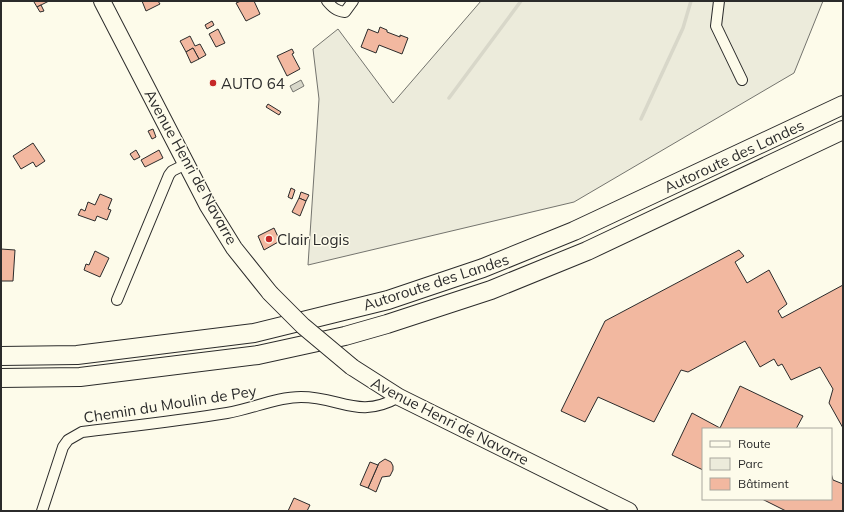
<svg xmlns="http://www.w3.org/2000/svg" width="844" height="512" viewBox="0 0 844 512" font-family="Mulish,sans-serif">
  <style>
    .green { fill: #ecebdb; stroke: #74746e }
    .water { fill: #d8d7c9; stroke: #74746e }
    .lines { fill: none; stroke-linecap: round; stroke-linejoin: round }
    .stream { stroke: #d8d7c9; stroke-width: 3.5 }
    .building { fill: #f2b8a0; stroke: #2b2b2b }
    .street-casing { stroke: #2b2b2b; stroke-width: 12 }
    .primary-casing { stroke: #2b2b2b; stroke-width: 18 }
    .highway-casing { stroke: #2b2b2b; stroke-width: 20 }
    .street { stroke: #fdfbea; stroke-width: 10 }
    .primary { stroke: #fdfbea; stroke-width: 16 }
    .highway { stroke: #fdfbea; stroke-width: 18 }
    .primary-bridge-casing { stroke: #2b2b2b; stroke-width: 18; stroke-linecap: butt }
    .primary-bridge { stroke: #fdfbea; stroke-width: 16 }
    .poi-dot { fill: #c62828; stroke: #fdfbea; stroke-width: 1.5 }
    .labels { text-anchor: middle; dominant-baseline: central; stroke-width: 3; stroke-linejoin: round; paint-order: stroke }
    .poi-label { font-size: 15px; fill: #2b2b2b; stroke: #fdfbea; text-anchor: start }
    .street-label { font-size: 15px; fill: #2b2b2b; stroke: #fdfbea }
  </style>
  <rect width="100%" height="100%" fill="#fdfbea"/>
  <path class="green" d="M481 1H823L794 73 574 202 308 265 319 99 313 49 338 29 393 103Z"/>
  <path class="water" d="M301 80 304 86 293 92 290 86Z"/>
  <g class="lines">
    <g class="stream">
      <path d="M449 98 521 1"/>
      <path d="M641 119 683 28 691 1"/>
    </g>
  </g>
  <g class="building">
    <path d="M35 1H49L37 7 34 2Z"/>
    <path d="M142 1H158L160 4 146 11Z"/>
    <path d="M241 1H254L260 14 246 21 236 3Z"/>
    <path d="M41 5 44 11 40 12 37 7Z"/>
    <path d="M212 21 214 25 207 29 205 25Z"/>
    <path d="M380 27 387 30V32L400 37V35L408 38 402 54 379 45 376 53 361 47 368 29 378 33Z"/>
    <path d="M218 29 225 43 216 47 209 34Z"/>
    <path d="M190 36 195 46 200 44 206 55 199 59 193 48 186 52 180 41Z"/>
    <path d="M193 48 199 59 191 63 186 52Z"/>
    <path d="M292 49 294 53 292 54 300 69 287 76 277 56Z"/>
    <path d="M268 104 281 112 279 115 266 107Z"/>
    <path d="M153 129 156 137 152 139 148 131Z"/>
    <path d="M33 143 45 161 36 167 33 162 21 169 13 156Z"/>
    <path d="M136 150 140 157 134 160 130 154Z"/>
    <path d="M159 150 163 158 145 167 141 160Z"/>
    <path d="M291 188 295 190 292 199 288 197Z"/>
    <path d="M301 192 309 195 306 201 299 198Z"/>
    <path d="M100 194 112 199 108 209 111 210 107 220 97 216 95 221 78 215 81 209 85 211 88 202 95 205Z"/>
    <path d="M299 198 306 201 300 216 292 212Z"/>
    <path d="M274 228 280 241 264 250 258 236Z"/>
    <path d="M1 249 15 250 13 281H1Z"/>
    <path d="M739 250 744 256 735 262 747 283 769 270 787 304 778 311 782 318 843 285V428L829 403 833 389 820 367 791 380 782 364 778 366 774 359 760 367 745 341 688 372 681 370 654 422 598 397 585 422 561 411 605 321Z"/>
    <path d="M95 251 109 258 100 277 84 270 86 264 89 265Z"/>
    <path d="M740 386 803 416 796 429H703V470L672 455 692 413 720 428Z"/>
    <path d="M385 459 391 462 393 466V470L390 476 382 477 376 492 368 488 379 463Z"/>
    <path d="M370 462 378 465 368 488 360 485Z"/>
    <path d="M831 473 833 480 843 484V511H786L762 499H831Z"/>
    <path d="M294 498 310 505 307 511H288Z"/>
  </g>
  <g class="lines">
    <defs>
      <g id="street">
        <path d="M327 1C332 7 336 11 345 12L353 1"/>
        <path d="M719 1 716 26 742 80"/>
        <path d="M117 300 169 175 172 171 186 164"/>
        <path d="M42 511 63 447 68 440 82 432C131 426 179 421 227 413 252 409 276 397 301 397 341 397 358 420 399 397"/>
      </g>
      <g id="primary">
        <path d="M102 1 208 206 234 248 270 293"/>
        <path d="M352 367 399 397 629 511"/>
      </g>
      <g id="highway">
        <path d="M1 356 77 355 254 333 388 300 483 268 574 231 843 105"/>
        <path d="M1 378 80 377 258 355 345 336 387 324 491 290 587 251 843 130"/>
      </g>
    </defs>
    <use href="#street" class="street-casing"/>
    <use href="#primary" class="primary-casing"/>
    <use href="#highway" class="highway-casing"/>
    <use href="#street" class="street"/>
    <use href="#primary" class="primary"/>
    <use href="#highway" class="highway"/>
    <defs>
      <path id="primary-bridge" d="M270 293 303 326 352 367"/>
    </defs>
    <use href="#primary-bridge" class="primary-bridge-casing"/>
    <use href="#primary-bridge" class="primary-bridge"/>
  </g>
  <g class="poi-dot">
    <circle cx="213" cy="83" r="4"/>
    <circle cx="269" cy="239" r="4"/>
  </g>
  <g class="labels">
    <g class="poi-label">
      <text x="221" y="83">AUTO 64</text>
      <text x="277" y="239">Clair Logis</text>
    </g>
    <g class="street-label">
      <text transform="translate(734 156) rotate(-25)">Autoroute des Landes</text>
      <text transform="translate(191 167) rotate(61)">Avenue Henri de Navarre</text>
      <text transform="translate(436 282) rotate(-18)">Autoroute des Landes</text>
      <text transform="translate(170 404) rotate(-9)">Chemin du Moulin de Pey</text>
      <text transform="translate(450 421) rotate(27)">Avenue Henri de Navarre</text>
    </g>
  </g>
  <rect width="844" height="512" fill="none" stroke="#2b2b2b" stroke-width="4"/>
  <rect x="702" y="428" width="130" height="72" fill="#fdfbea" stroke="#a9a89e"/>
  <rect x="710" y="441" width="20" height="6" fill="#fdfbea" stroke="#a9a89e"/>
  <text x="738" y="448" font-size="12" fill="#2b2b2b">Route</text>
  <rect x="710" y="458" width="20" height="12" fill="#ecebdb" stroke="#a9a89e"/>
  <text x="738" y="468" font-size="12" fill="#2b2b2b">Parc</text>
  <rect x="710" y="478" width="20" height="12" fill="#f2b8a0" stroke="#a9a89e"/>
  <text x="738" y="488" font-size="12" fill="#2b2b2b">Bâtiment</text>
</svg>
